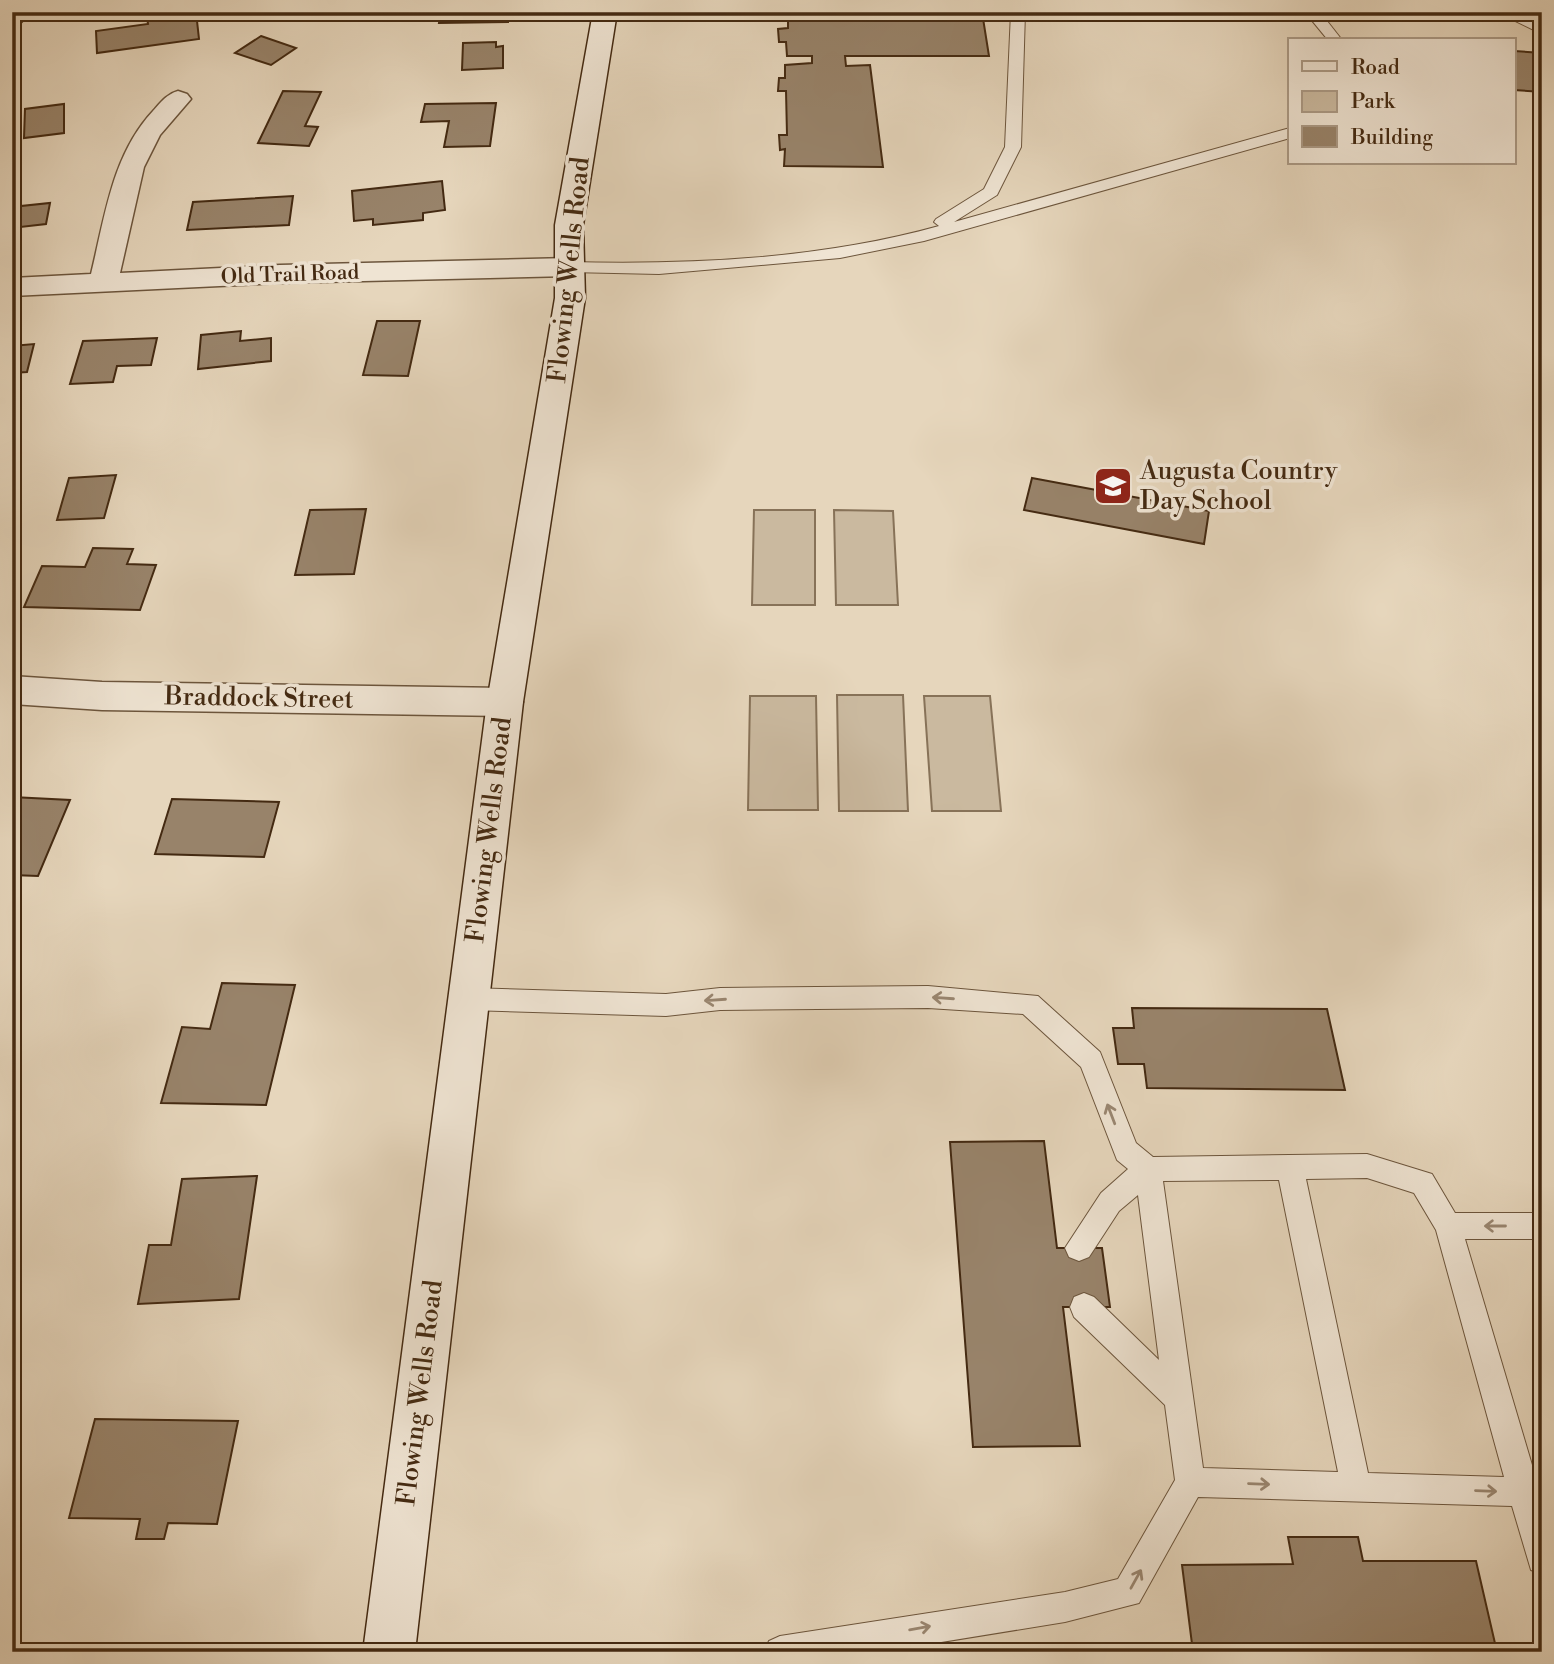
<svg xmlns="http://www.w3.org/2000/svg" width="1554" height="1664" viewBox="0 0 1554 1664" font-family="'Libre Bodoni',serif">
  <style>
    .green { fill: #cab99f; stroke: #877258; stroke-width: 2 }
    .building { fill: #98836a; stroke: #442a12; stroke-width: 2 }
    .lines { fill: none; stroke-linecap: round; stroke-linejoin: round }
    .service-casing { stroke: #6c553c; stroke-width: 2 }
    .minor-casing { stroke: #6c553c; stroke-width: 3 }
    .secondary-casing { stroke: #442a12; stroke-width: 3 }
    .service { fill: #efe4d3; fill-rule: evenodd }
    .minor { fill: #efe4d3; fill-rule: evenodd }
    .secondary { fill: #efe4d3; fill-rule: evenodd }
    .oneway { stroke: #9a8772 }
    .labels { text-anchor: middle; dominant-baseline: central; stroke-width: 7; stroke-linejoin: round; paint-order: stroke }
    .far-street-label { font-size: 21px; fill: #442a12; stroke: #efe4d3 }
    .street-label { font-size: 26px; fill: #442a12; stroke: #efe4d3 }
    .poi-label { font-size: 26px; fill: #442a12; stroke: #efe4d3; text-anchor: start }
  </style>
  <rect width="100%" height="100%" fill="#e6d6bc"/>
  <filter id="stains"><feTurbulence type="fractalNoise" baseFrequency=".00286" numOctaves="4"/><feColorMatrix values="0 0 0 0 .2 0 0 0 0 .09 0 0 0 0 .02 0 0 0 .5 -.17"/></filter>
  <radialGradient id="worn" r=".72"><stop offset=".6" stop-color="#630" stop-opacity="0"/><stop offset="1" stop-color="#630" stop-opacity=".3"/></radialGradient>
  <g class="green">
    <path d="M754 510H815V605H752Z"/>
    <path d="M834 510 893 511 898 605H836Z"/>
    <path d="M837 695H903L908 811H839Z"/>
    <path d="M750 696H816L818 810H748Z"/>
    <path d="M924 696H990L1001 811H932Z"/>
  </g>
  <g class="building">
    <path d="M12 12H31L21 23H12Z"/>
    <path d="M182 12H196L199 39 97 53 96 31 148 24 147 17Z"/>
    <path d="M441 12H509L508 22 439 23Z"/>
    <path d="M788 12H982L989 56H845L846 66 870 65 883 167 784 166 785 149 780 150 779 135H787L786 91H778L779 78H785V65L812 63V56H787L786 42H779L778 29 788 28Z"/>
    <path d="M261 36 296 48 271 65 235 53Z"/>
    <path d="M496 42V47L503 46V68L462 70 463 43Z"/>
    <path d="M1514 51 1542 53V92L1514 90Z"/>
    <path d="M283 91 321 92 305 126 318 127 309 146 258 143Z"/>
    <path d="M496 103 490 146 444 147 449 121 421 122 425 104Z"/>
    <path d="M64 104V133L24 138 25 109Z"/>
    <path d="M442 181 445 210 423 213V220L373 225V219L354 221 352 191Z"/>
    <path d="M293 196 289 225 187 230 193 202Z"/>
    <path d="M50 203 46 224 12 228V207Z"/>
    <path d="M377 321H420L408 376 363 375Z"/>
    <path d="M241 331 240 341 271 338V361L198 369 201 335Z"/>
    <path d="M157 338 151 365 117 366 113 382 70 384 83 341Z"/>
    <path d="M34 344 27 372 12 373V346Z"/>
    <path d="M116 475 104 518 57 520 69 478Z"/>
    <path d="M1032 478 1209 511 1204 544 1024 510Z"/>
    <path d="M366 509 354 574 295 575 310 510Z"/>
    <path d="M93 548 133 549 127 564 156 565 140 610 24 607 42 566 85 567Z"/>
    <path d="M12 797 70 800 38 876 12 875Z"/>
    <path d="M172 799 279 802 264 857 155 854Z"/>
    <path d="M222 983 295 985 266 1105 161 1103 182 1027 210 1029Z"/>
    <path d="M1132 1008 1327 1009 1345 1090 1147 1088 1144 1064H1118L1113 1028H1134Z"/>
    <path d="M1044 1141 1057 1248H1102L1110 1307H1063L1080 1446 973 1447 950 1142Z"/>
    <path d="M257 1176 239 1299 138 1304 149 1245H171L182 1179Z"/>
    <path d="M95 1419 238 1421 217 1524 168 1523 164 1539H136L140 1519 69 1518Z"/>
    <path d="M1288 1537H1358L1363 1561H1476L1497 1652H1193L1182 1565 1293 1564Z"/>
  </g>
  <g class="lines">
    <defs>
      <g id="service">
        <path d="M1011 12H1025L1021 147 997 195 954 222 1290 128V138L924 241 840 258 659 274 569 272 561 267 569 262C692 265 820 259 939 226L934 222 936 219 984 189 1005 147Z"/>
        <path d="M1305 12H1320L1342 40H1328Z"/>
        <path d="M1497 12H1516L1542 24V34Z"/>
        <path d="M928 986 1038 996 1100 1052 1136 1143 1153 1157 1367 1154 1432 1174 1455 1213H1542V1239H1465L1540 1492 1542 1574 1531 1570 1512 1506 1198 1497 1139 1603 1065 1622 880 1652H764L769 1641 780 1636 1065 1592 1118 1579 1175 1480 1165 1405 1074 1317 1070 1307 1074 1297 1084 1293 1094 1297 1159 1360 1138 1195 1119 1211 1089 1257 1079 1261 1069 1257 1065 1248 1101 1193 1128 1169 1117 1160 1081 1067 1023 1014 928 1008 720 1010 666 1016 469 1010 460 1007 457 999 460 991 469 988 666 994 720 988ZM1367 1178 1414 1193 1436 1230 1504 1477 1368 1473 1306 1179ZM1279 1180 1338 1472 1203 1468 1163 1181Z"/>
      </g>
      <g id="minor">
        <path d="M178 91 187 94 191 99 160 135 144 167 120 273 280 265 569 258 579 261 583 267 579 273 569 276 280 283 12 296V278L91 274C105 217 112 155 153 111 161 102 167 94 178 91Z"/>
        <path d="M12 676 102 682 505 688 518 692 523 702 518 712 505 716 102 710 12 704Z"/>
      </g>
      <path id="secondary" d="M593 12H617L583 225 585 298 523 702 415 1652H363L487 702 555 298V225Z"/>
    </defs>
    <use href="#service" class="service-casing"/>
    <use href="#minor" class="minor-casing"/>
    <use href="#secondary" class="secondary-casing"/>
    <use href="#service" class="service"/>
    <use href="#minor" class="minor"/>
    <use href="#secondary" class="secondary"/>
  </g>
  <defs><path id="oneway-shaft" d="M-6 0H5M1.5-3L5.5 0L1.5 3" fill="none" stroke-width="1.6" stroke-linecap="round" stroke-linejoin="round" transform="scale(1.75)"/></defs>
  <g class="oneway">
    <use href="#oneway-shaft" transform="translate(943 998) rotate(-176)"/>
    <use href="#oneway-shaft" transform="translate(715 1000) rotate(176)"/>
    <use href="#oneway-shaft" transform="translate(1111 1114) rotate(-111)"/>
    <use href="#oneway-shaft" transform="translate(1495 1226) rotate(-180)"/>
    <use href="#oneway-shaft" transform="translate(1259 1484) rotate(2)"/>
    <use href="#oneway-shaft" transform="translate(1486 1491) rotate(2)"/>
    <use href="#oneway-shaft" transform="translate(1136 1579) rotate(-61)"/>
    <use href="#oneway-shaft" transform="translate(920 1628) rotate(-10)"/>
  </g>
  <defs>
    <symbol id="school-square" viewBox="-11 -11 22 22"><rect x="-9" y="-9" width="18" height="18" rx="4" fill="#8f2418" stroke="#efe4d3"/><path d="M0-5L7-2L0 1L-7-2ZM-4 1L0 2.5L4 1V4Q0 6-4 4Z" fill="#fff"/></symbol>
  </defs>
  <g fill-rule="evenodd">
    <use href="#school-square" x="1091" y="464" width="44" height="44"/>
  </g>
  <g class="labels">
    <g class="far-street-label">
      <text transform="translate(290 275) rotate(-2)">Old Trail Road</text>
    </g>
    <g class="street-label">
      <text transform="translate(569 270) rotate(-84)">Flowing Wells Road</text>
      <text transform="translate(259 698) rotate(1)">Braddock Street</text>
      <text transform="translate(489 830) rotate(-83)">Flowing Wells Road</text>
      <text transform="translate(420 1393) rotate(-83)">Flowing Wells Road</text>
    </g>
    <g class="poi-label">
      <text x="1140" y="471">Augusta Country<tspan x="1140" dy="30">Day School</tspan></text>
    </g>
  </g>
  <rect width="1554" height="1664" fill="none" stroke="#e6d6bc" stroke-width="42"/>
  <rect x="14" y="14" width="1526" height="1636" fill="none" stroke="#442a12" stroke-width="3.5"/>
  <rect x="21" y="21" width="1512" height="1622" fill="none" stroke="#442a12" stroke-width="2"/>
  <rect x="1288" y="38" width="228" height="126" fill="#efe4d3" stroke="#ab9a86" stroke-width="2"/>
  <rect x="1302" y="61" width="35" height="10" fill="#efe4d3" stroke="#ab9a86" stroke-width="2"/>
  <text x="1351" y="74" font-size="21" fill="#442a12">Road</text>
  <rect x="1302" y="91" width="35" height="21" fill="#cab99f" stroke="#ab9a86" stroke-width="2"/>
  <text x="1351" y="108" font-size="21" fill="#442a12">Park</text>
  <rect x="1302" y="126" width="35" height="21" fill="#98836a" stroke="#ab9a86" stroke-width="2"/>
  <text x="1351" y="144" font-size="21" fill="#442a12">Building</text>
  <rect width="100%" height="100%" filter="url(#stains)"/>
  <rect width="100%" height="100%" fill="url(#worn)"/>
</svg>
